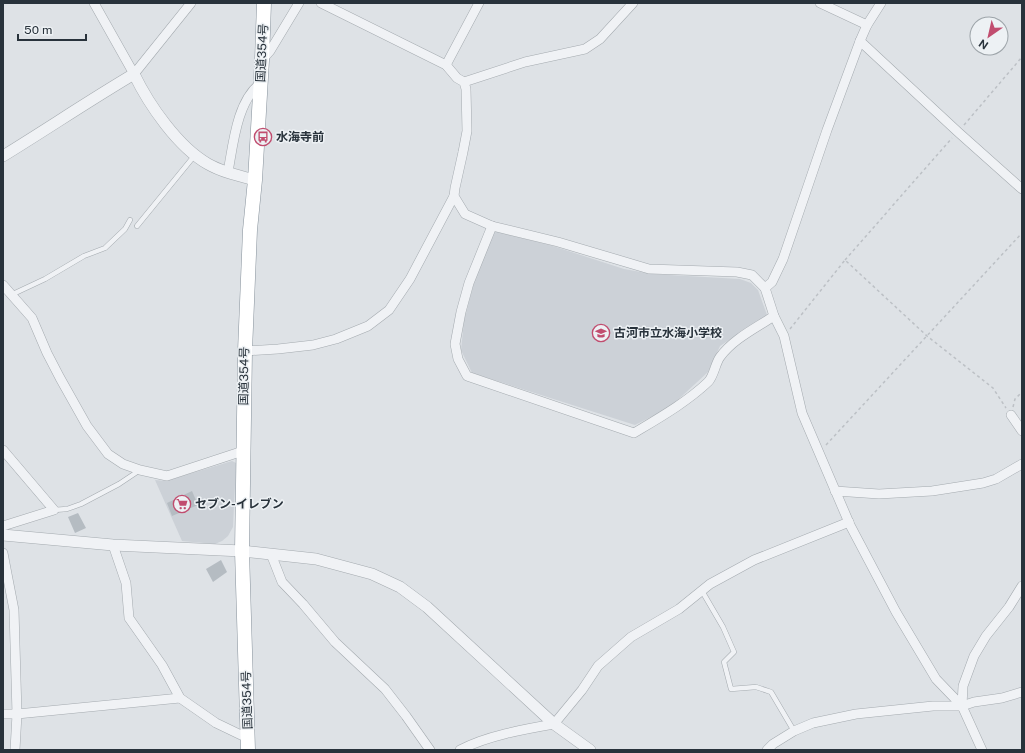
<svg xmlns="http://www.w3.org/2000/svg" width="1025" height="753" viewBox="0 0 1025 753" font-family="'Public Sans','Noto Sans JP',sans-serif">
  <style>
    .built { fill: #ccd1d7 }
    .building { fill: #b5bcc2 }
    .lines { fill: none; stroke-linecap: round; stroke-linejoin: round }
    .service-casing { stroke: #a4aaaf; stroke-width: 5.5 }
    .minor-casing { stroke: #a4aaaf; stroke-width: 10 }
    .tertiary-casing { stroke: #a4aaaf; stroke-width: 12 }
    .trunk-casing { stroke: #86919b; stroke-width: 15 }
    .path { stroke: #bcc0c5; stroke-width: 1.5; stroke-dasharray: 3 3; stroke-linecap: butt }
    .service { stroke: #f0f2f5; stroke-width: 4.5 }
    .minor { stroke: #f0f2f5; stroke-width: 9 }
    .tertiary { stroke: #f0f2f5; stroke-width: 11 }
    .trunk { stroke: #fff; stroke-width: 14 }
    .labels { text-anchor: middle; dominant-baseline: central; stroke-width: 3; stroke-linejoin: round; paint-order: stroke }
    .street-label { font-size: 12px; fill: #28323b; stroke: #edf1f4 }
    .poi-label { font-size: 12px; font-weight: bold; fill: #28323b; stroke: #edf1f4; text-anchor: start }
  </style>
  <rect width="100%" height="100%" fill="#dee2e6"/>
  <g class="built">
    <path d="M494 231 553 246 624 269 652 274 740 279 751 283 758 290 767 315 720 346 708 372 669 408 635 425 472 373 461 350 464 321 474 283Z"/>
    <path d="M232 461 236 463 233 527 228 536 222 541 215 544 182 541 155 480 166 481Z"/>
  </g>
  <g class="building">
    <path d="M192 491 198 505 172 516 167 503Z"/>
    <path d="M78 513 86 528 75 533 68 517Z"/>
    <path d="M221 560 227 572 213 582 206 569Z"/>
  </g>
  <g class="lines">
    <defs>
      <g id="service">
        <path d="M137 226 195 155"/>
        <path d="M13 294 45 279 84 256 105 248 125 229 130 220"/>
        <path d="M54 510 67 509 81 504 119 484 140 470"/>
        <path d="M702 591 723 627 734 652 724 662 731 689 756 687 771 692 794 731"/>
      </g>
      <g id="minor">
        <path d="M94 3 134 74 191 3"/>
        <path d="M321 3 446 65 457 78 464 82 466 89 467 131 463 152 455 188 454 196 465 214 492 226 558 242 649 269 737 272 752 275 765 288 774 316 784 336 802 413 850 525 896 612 936 679 962 706 982 750"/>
        <path d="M820 3 867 25"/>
        <path d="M860 41 958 132 1022 189"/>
        <path d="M262 60 270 51 299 3"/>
        <path d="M446 65 479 3"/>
        <path d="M464 82 525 62 585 49 600 39 633 3"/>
        <path d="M228 172C233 145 237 100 261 83"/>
        <path d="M492 226 469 283 461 312 455 344 458 359 467 376 634 433C659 418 687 402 708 382 714 376 715 364 720 357 733 339 756 328 774 316"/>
        <path d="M3 285 32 318 47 353 60 378 87 426 108 454 123 464 140 470 167 476 243 451"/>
        <path d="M765 288 772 282 783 259 827 130 860 41 867 25 881 3"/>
        <path d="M245 351 278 349 313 345 336 339 368 326 389 310 410 279 454 196"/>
        <path d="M1011 415 1022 431"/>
        <path d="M3 450 54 510 3 526"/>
        <path d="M835 491 879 494 932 491 983 483 996 479 1022 464"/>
        <path d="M113 545 126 583 129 618 162 665 180 698 216 723 241 735 248 736"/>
        <path d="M3 553 14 610 17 714 15 750"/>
        <path d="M271 554 282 582 303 604 335 642 385 689 406 716 430 750"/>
        <path d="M962 706 963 686 974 656 986 636 1009 607 1022 586"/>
        <path d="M3 714H17L180 698"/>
        <path d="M460 750C486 736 525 729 554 724L582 690 598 666 631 637 679 609 710 584 754 560 849 522"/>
        <path d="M767 750 773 744 794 731 813 723 856 714 933 706H962L974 702 1002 698 1022 692"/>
      </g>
      <g id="tertiary">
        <path d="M3 156C47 129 90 100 134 74 149 105 178 147 208 164 222 172 239 176 255 180"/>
        <path d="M3 535 113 545 242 551 316 559 372 574 400 587 427 607 554 724 590 750"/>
      </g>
      <path id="trunk" d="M248 750 242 551 245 351 250 230 255 180 262 60 264 3"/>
    </defs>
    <use href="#service" class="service-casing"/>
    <use href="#minor" class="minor-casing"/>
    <use href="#tertiary" class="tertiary-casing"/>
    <use href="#trunk" class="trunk-casing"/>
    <g class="path">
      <path d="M964 125 1022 57"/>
      <path d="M845 260 952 138"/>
      <path d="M790 329 845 260 927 336 993 388 1006 408"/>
      <path d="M1013 407 1015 399 1022 392"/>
      <path d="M826 445 1022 233"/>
    </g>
    <use href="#service" class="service"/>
    <use href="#minor" class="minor"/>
    <use href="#tertiary" class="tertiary"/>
    <use href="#trunk" class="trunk"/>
  </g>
  <defs>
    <symbol id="bus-ring" viewBox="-11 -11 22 22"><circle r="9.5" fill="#edf1f4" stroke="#c14d6f" stroke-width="1.5"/><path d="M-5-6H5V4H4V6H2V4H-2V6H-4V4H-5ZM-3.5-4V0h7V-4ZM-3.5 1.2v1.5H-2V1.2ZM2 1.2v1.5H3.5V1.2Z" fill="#c14d6f"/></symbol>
    <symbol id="school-ring" viewBox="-11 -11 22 22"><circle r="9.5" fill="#edf1f4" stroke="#c14d6f" stroke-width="1.5"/><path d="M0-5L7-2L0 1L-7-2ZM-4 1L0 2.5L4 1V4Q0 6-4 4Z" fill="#c14d6f"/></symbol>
    <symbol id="supermarket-ring" viewBox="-11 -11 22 22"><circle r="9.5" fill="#edf1f4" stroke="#c14d6f" stroke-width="1.5"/><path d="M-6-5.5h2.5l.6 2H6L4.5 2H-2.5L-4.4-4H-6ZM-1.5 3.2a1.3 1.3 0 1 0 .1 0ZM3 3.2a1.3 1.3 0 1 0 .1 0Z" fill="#c14d6f"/></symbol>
  </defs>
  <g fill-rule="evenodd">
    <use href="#bus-ring" x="253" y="127" width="20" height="20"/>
    <use href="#school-ring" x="591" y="323" width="20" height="20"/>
    <use href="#supermarket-ring" x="172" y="494" width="20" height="20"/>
  </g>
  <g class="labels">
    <g class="street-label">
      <text transform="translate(262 53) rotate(-87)">国道354号</text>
      <text transform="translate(244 376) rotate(-89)">国道354号</text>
      <text transform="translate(247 700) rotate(-92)">国道354号</text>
    </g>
    <g class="poi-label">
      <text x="276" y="137">水海寺前</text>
      <text x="614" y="333">古河市立水海小学校</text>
      <text x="195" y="504">セブン-イレブン</text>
    </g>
  </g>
  <rect width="1025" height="753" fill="none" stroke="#28323b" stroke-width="8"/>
  <g transform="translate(989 36) rotate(214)"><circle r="19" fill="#edf1f4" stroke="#9ea5aa"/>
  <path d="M0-3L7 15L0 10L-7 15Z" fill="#c14d6f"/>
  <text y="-6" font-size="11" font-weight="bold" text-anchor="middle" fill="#28323b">N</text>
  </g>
  <path d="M18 34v6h68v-6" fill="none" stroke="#28323b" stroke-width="2"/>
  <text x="24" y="34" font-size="12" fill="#28323b" stroke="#edf1f4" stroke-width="3" paint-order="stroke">50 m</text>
</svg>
